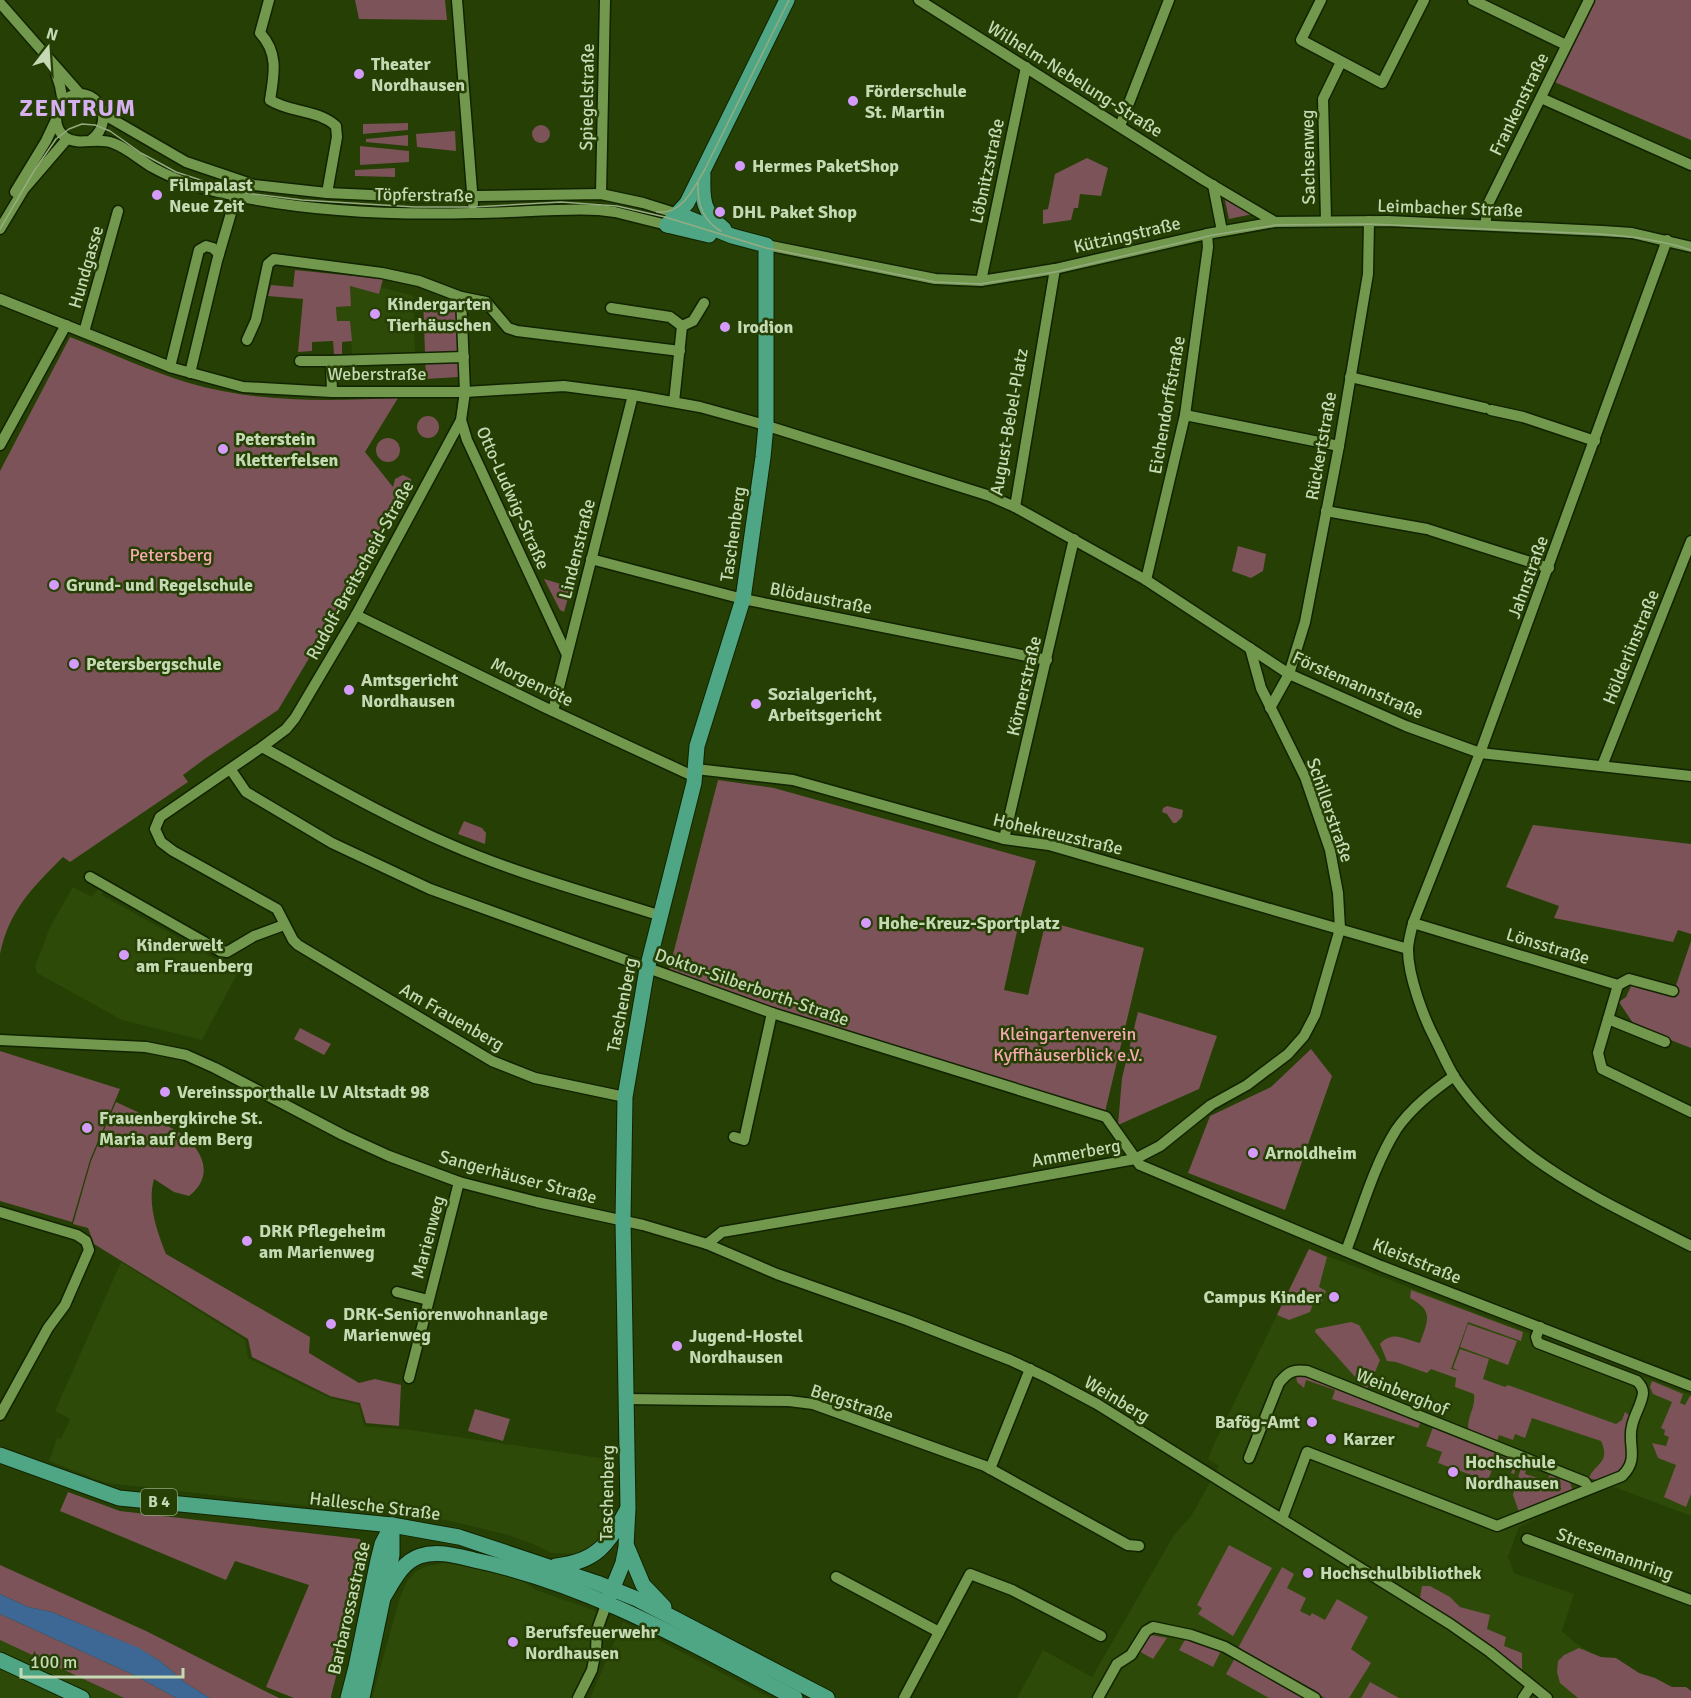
<svg xmlns="http://www.w3.org/2000/svg" width="1691" height="1698" viewBox="0 0 1691 1698" font-family="Signika,sans-serif">
  <style>
    .built { fill: #2d4a08 }
    .green { fill: #7b5358 }
    .water { fill: #3d6795 }
    .lines { fill: none; stroke-linecap: round; stroke-linejoin: round }
    .minor-casing { stroke: #122300; stroke-width: 13 }
    .major-casing { stroke: #122300; stroke-width: 17 }
    .minor { stroke: #72984e; stroke-width: 10 }
    .major { stroke: #4ea685; stroke-width: 15 }
    .tram { stroke: #95ac80; stroke-width: 1.5 }
    .poi-dot { fill: #d59bfa; stroke: #253f04; stroke-width: 2 }
    .labels { text-anchor: middle; dominant-baseline: central; stroke-width: 5; stroke-linejoin: round; paint-order: stroke }
    .shield { fill: #253f04; stroke: #94ab7f; stroke-width: 1.5 }
    .shield-label { font-size: 16px; font-weight: bold; fill: #c4d9b4 }
    .poi-label { font-size: 18px; font-weight: bold; fill: #c4d9b4; stroke: #253f04; text-anchor: start }
    .street-label { font-size: 18px; fill: #c4d9b4; stroke: #253f04 }
    .park-label { font-size: 18px; fill: #f7a9b2; stroke: #253f04 }
    .district-label { font-size: 24px; font-weight: bold; letter-spacing: 1.5px; fill: #d7b0f2; stroke: #253f04 }
  </style>
  <rect width="100%" height="100%" fill="#253f04"/>
  <g class="built">
    <path d="M350 286 378 294 381 287 413 296 415 353 352 355 350 321 337 322 336 306H351Z"/>
    <path d="M73 887 92 897 99 887 104 890 102 895 238 972 202 1040 122 1020 37 973 35 966 51 925Z"/>
    <path d="M1309 1249 1691 1395V1516L1614 1487 1584 1496 1519 1527 1508 1557 1514 1573 1574 1594 1562 1631 1573 1641 1658 1698H1017L1043 1650 1092 1677 1174 1535 1191 1516 1219 1466 1208 1459 1214 1444Z"/>
    <path d="M121 1262 245 1340 248 1358 330 1398 359 1405 364 1426 411 1430 614 1460V1501L611 1518 603 1534 593 1545 578 1554 551 1553 533 1544 508 1535 446 1520 393 1512 327 1508 106 1483 49 1461 57 1438 61 1439 70 1419 55 1411Z"/>
    <path d="M444 1563 466 1566 521 1580 536 1590 602 1613 596 1650 578 1698H372L399 1600 407 1581 415 1572 424 1567Z"/>
    <path d="M623 1622 771 1698H590Z"/>
    <path d="M0 1640 124 1698H0Z"/>
  </g>
  <g class="green">
    <path d="M355 0H445L447 20 359 19Z"/>
    <path d="M1592 0H1691V140L1552 81Z"/>
    <path d="M408 123V130L363 134V124Z"/>
    <circle cx="541" cy="134" r="9"/>
    <path d="M455 131 456 151 417 147 416 134Z"/>
    <path d="M408 135V146L366 142V139Z"/>
    <path d="M360 146 409 151V162L360 165Z"/>
    <path d="M1087 158 1108 168 1101 196 1080 194 1078 208H1074L1071 220 1043 224V210L1048 209 1055 174Z"/>
    <path d="M395 168V177L355 176V170Z"/>
    <path d="M1224 196 1253 214 1229 219Z"/>
    <path d="M295 270 383 279 379 294 350 286 351 306 336 307 337 321H350L352 341 342 342V354H334L333 341 312 342V351L298 352 303 299 268 296 271 285 293 287Z"/>
    <path d="M423 299 457 310 460 362 458 377 426 379Z"/>
    <path d="M70 337C109 352 149 371 189 383 257 403 328 401 398 398L365 452 393 487 395 479 403 475 411 479 412 486 407 493H398L344 600 278 710 206 758 183 775 188 782 70 862 63 857C33 887 9 910 0 954V471Z"/>
    <circle cx="428" cy="427" r="11"/>
    <circle cx="388" cy="450" r="12"/>
    <path d="M1238 546 1266 554 1263 571 1251 578 1232 571Z"/>
    <path d="M544 579 571 587 564 612 560 610Z"/>
    <path d="M718 780 774 788 1036 861 1018 927 1004 990 1028 995 1046 921 1144 948 1105 1112 772 1008 669 970Z"/>
    <path d="M1167 806 1183 810 1182 817 1176 823H1173L1167 814 1162 812 1163 808Z"/>
    <path d="M464 821 482 828 486 833 485 844 458 834Z"/>
    <path d="M1533 825 1691 844V934L1678 930 1673 942 1554 918 1559 906 1506 887Z"/>
    <path d="M1691 941V1048L1635 1026 1619 1002 1626 997 1632 984 1673 994Z"/>
    <path d="M1138 1012 1217 1036 1199 1089 1118 1125 1122 1078Z"/>
    <path d="M300 1028 331 1044 324 1055 294 1039Z"/>
    <path d="M1311 1049 1332 1076 1285 1210 1188 1173 1210 1116 1271 1087Z"/>
    <path d="M0 1051 120 1089 90 1160 72 1222 0 1201Z"/>
    <path d="M116 1102C136 1112 156 1119 175 1130 201 1145 217 1175 189 1196L174 1192 154 1179C147 1204 157 1231 166 1254L310 1337 309 1353 359 1383 375 1379 401 1385 399 1426 366 1423 360 1403 330 1396 252 1357 248 1339 94 1244 88 1228 73 1224 91 1161Z"/>
    <path d="M1309 1249 1327 1257 1319 1287 1326 1291 1320 1305 1313 1304 1310 1312 1289 1320 1277 1315Z"/>
    <path d="M1411 1290 1523 1332 1521 1341 1468 1322 1451 1369 1459 1371 1453 1368 1460 1349 1489 1359 1483 1379 1505 1387 1508 1385 1616 1424 1622 1420 1625 1412 1630 1416C1621 1441 1639 1464 1607 1477 1600 1480 1597 1481 1589 1478 1595 1463 1611 1463 1601 1441L1532 1418 1525 1438 1515 1434 1513 1440 1499 1435 1496 1444 1469 1434C1465 1418 1476 1409 1474 1394L1455 1387 1456 1378 1431 1369 1427 1373 1396 1362 1387 1361 1380 1344C1392 1330 1404 1339 1420 1343 1428 1320 1434 1311 1410 1298Z"/>
    <path d="M1351 1322 1359 1325 1380 1360 1369 1387 1365 1388 1315 1332 1316 1329Z"/>
    <path d="M1468 1324 1517 1341 1508 1365 1460 1347Z"/>
    <path d="M1300 1373 1421 1422 1418 1428 1332 1399 1335 1390 1306 1380 1304 1388 1297 1382 1296 1375Z"/>
    <path d="M1652 1381 1683 1394 1680 1403 1685 1405 1690 1396H1691V1494L1686 1507 1664 1497 1676 1465 1658 1458 1652 1443 1666 1446 1669 1437 1664 1435 1665 1430 1661 1428 1672 1402 1653 1394 1650 1387Z"/>
    <path d="M475 1409 510 1419 503 1441 468 1431Z"/>
    <path d="M1433 1427 1519 1460 1514 1474 1511 1473 1513 1468 1495 1461 1488 1481 1438 1463 1442 1452 1426 1446Z"/>
    <path d="M1523 1461 1528 1463 1525 1474 1547 1481 1551 1472C1561 1476 1570 1477 1572 1489L1566 1494 1519 1512 1513 1495Z"/>
    <path d="M68 1492 120 1511 360 1539C369 1558 337 1671 331 1698H294L266 1687 309 1585 235 1561 226 1580 60 1511Z"/>
    <path d="M1229 1545 1272 1568 1233 1636 1198 1614 1202 1608 1197 1605Z"/>
    <path d="M0 1565 146 1631 279 1698H210L187 1684 160 1661 138 1648 52 1612 28 1607 0 1594Z"/>
    <path d="M1282 1567 1294 1574 1287 1588 1306 1598 1300 1611 1310 1616 1312 1613 1325 1620 1337 1599 1368 1617 1351 1649 1371 1663 1349 1698H1325L1238 1648Z"/>
    <path d="M1422 1586H1430L1450 1597 1460 1607 1490 1615 1487 1629 1506 1637 1504 1646 1522 1653V1672L1426 1605 1420 1597Z"/>
    <path d="M0 1614 136 1676 176 1698H124L0 1640Z"/>
    <path d="M1151 1635 1167 1638 1153 1659 1137 1650 1146 1637Z"/>
    <path d="M1186 1638 1221 1651 1213 1667 1179 1650Z"/>
    <path d="M1579 1648 1601 1657 1616 1658 1639 1673 1655 1678 1672 1687H1686L1691 1691V1698H1578L1560 1683 1557 1672 1558 1661 1564 1655Z"/>
    <path d="M1235 1658 1305 1698H1269L1226 1674Z"/>
    <path d="M1370 1682 1399 1698H1361Z"/>
  </g>
  <path class="water" d="M0 1594 28 1607 52 1612 139 1648 160 1661 187 1684 210 1698H176L136 1676 0 1614Z"/>
  <g class="lines">
    <defs>
      <g id="minor">
        <path d="M269 0 260 33C279 53 274 75 270 100 290 113 317 109 336 126L337 137 327 193"/>
        <path d="M457 0 473 204"/>
        <path d="M919 0 1204 180 1275 222"/>
        <path d="M1321 0 1301 40 1382 83 1424 0"/>
        <path d="M1473 0 1566 45"/>
        <path d="M0 3 80 94"/>
        <path d="M54 67 60 86 63 102"/>
        <path d="M1541 98 1691 165"/>
        <path d="M103 114 186 162 254 185 327 193 415 197 601 194 643 203 678 214"/>
        <path d="M1120 126 1169 0"/>
        <path d="M91 140C119 119 93 82 67 98 54 107 52 127 65 137 79 147 97 136 113 143 127 148 139 159 152 167 177 181 209 191 237 196 314 212 395 215 472 213 515 213 557 208 599 210L615 212 667 225"/>
        <path d="M1213 185 1222 231"/>
        <path d="M15 192 46 141 56 120"/>
        <path d="M601 194 605 0"/>
        <path d="M1326 220 1323 99 1341 62"/>
        <path d="M1485 225 1489 202 1589 0"/>
        <path d="M0 229 24 189 67 139"/>
        <path d="M1667 240 1480 753 1413 923C1411 932 1408 941 1408 950 1408 976 1424 1019 1436 1041 1442 1053 1448 1067 1455 1078 1514 1164 1602 1200 1691 1246"/>
        <path d="M766 245 935 279 981 281 1055 269 1207 234 1275 222 1388 221 1602 231 1632 233 1691 247"/>
        <path d="M981 281 1026 67"/>
        <path d="M461 297 465 392 461 420 356 615 295 718 286 729 262 747 160 817 155 829 161 842 173 851 277 909 293 940 298 945 492 1061 535 1078 625 1097"/>
        <path d="M0 299 173 368 243 387 332 392H465L564 386 633 395 700 407 758 423 990 496 1015 507 1146 580 1289 674 1406 726 1480 753 1691 776"/>
        <path d="M611 308 670 317 682 326"/>
        <path d="M682 326 693 321 704 303"/>
        <path d="M84 332 118 211"/>
        <path d="M247 340 256 320 268 264 274 259 382 273 419 281 461 297 486 302 508 328 517 331 680 351"/>
        <path d="M300 361H331"/>
        <path d="M170 367 199 250 206 246 213 248 219 254"/>
        <path d="M190 373 217 261 236 196"/>
        <path d="M1350 377 1485 408"/>
        <path d="M332 392 331 361 464 357"/>
        <path d="M674 402 682 326"/>
        <path d="M1491 410 1523 417 1595 441"/>
        <path d="M1185 415 1339 446"/>
        <path d="M461 420 467 440 567 655"/>
        <path d="M0 445 66 325"/>
        <path d="M1015 507 1055 269"/>
        <path d="M1326 511 1427 529"/>
        <path d="M1430 530 1549 568"/>
        <path d="M591 559 743 599 1047 660"/>
        <path d="M1146 580 1185 415 1208 247 1207 234"/>
        <path d="M356 615 546 708 695 777"/>
        <path d="M1270 708 1289 674 1305 622 1339 446 1368 274 1369 221"/>
        <path d="M553 711 633 395"/>
        <path d="M262 747C323 780 384 816 449 844 517 874 590 893 661 916"/>
        <path d="M1602 766 1691 541"/>
        <path d="M696 769 793 780 1004 839 1049 845 1408 949"/>
        <path d="M231 770 246 792 332 843 430 889 772 1013 1106 1117 1140 1165 1381 1266 1691 1386"/>
        <path d="M1004 839 1074 539"/>
        <path d="M90 877 220 951 227 952 254 936 284 925"/>
        <path d="M1413 923 1618 985 1629 979 1673 991"/>
        <path d="M1618 985 1598 1053 1602 1069 1691 1112"/>
        <path d="M1608 1019 1665 1042"/>
        <path d="M0 1040 146 1047 186 1055 215 1068 343 1135 389 1156 459 1182 537 1202 643 1225 707 1244 777 1274 907 1320 1010 1360 1048 1378 1097 1404 1450 1624 1490 1652 1547 1698"/>
        <path d="M734 1137 744 1140 772 1013"/>
        <path d="M0 1212 77 1235 86 1241 89 1250 65 1305 48 1328 0 1415"/>
        <path d="M707 1244 722 1232 910 1200 1135 1159 1160 1146 1211 1105 1247 1085 1288 1054 1304 1036 1315 1015 1340 929 1338 893 1330 850 1305 777 1261 688 1250 648"/>
        <path d="M1346 1251C1361 1212 1374 1165 1396 1130 1411 1108 1433 1091 1454 1076"/>
        <path d="M397 1292 428 1300"/>
        <path d="M409 1378 459 1182"/>
        <path d="M626 1399 789 1401 813 1404 985 1466 1128 1545 1139 1546"/>
        <path d="M1249 1458 1279 1383C1288 1372 1293 1369 1307 1371L1585 1482 1589 1488"/>
        <path d="M990 1469 1030 1369"/>
        <path d="M1282 1519 1307 1452 1497 1526 1622 1476C1640 1459 1627 1444 1632 1426 1634 1415 1642 1404 1643 1393 1643 1388 1640 1384 1637 1381L1538 1343 1536 1337 1540 1327"/>
        <path d="M1527 1539 1691 1600"/>
        <path d="M836 1577 939 1632"/>
        <path d="M578 1698 592 1670 596 1650 597 1630 607 1602"/>
        <path d="M904 1698 970 1574 1012 1590 1101 1636"/>
        <path d="M1098 1698 1117 1664 1131 1655 1146 1631 1153 1627 1191 1635 1225 1647 1315 1698"/>
        <path d="M1523 1698 1531 1686"/>
      </g>
      <g id="major">
        <path d="M703 174C702 201 703 212 724 229"/>
        <path d="M667 225 687 203 787 0"/>
        <path d="M667 225 709 235"/>
        <path d="M0 1455 119 1498 392 1525 459 1537 597 1583 637 1599 827 1698"/>
        <path d="M627 1547 643 1585 664 1607"/>
        <path d="M556 1566C596 1562 609 1544 627 1510"/>
        <path d="M384 1596C394 1580 402 1562 420 1556 438 1550 457 1556 474 1560 590 1584 692 1644 795 1698"/>
        <path d="M607 1602 623 1563 626 1547 628 1508 623 1220 625 1097 647 969 694 783 697 746 743 599 763 457 766 425V245L732 236 678 214"/>
        <path d="M0 1660 82 1698"/>
        <path d="M348 1698 356 1667 378 1560 382 1544 392 1525"/>
        <path d="M362 1698 392 1555V1528"/>
      </g>
    </defs>
    <use href="#minor" class="minor-casing"/>
    <use href="#major" class="major-casing"/>
    <use href="#minor" class="minor"/>
    <use href="#major" class="major"/>
    <g class="tram">
      <path d="M698 183C697 203 703 221 721 231"/>
      <path d="M657 212C682 215 694 188 705 169L789 0"/>
      <path d="M0 229 34 171 56 139 69 129 82 124 95 125 110 131 141 153 176 172 225 188 247 193 302 200 415 207H473L561 202 617 206 665 217 766 248 935 282 980 284 1055 272 1213 235 1276 225 1370 224 1599 234C1631 236 1661 240 1691 250"/>
    </g>
  </g>
  <g class="poi-dot">
    <circle cx="359" cy="74" r="6"/>
    <circle cx="853" cy="101" r="6"/>
    <circle cx="740" cy="166" r="6"/>
    <circle cx="157" cy="195" r="6"/>
    <circle cx="720" cy="212" r="6"/>
    <circle cx="375" cy="314" r="6"/>
    <circle cx="725" cy="327" r="6"/>
    <circle cx="223" cy="449" r="6"/>
    <circle cx="54" cy="585" r="6"/>
    <circle cx="74" cy="664" r="6"/>
    <circle cx="349" cy="690" r="6"/>
    <circle cx="756" cy="704" r="6"/>
    <circle cx="866" cy="923" r="6"/>
    <circle cx="124" cy="955" r="6"/>
    <circle cx="165" cy="1092" r="6"/>
    <circle cx="87" cy="1128" r="6"/>
    <circle cx="1253" cy="1153" r="6"/>
    <circle cx="247" cy="1241" r="6"/>
    <circle cx="1334" cy="1297" r="6"/>
    <circle cx="331" cy="1324" r="6"/>
    <circle cx="677" cy="1346" r="6"/>
    <circle cx="1312" cy="1422" r="6"/>
    <circle cx="1331" cy="1439" r="6"/>
    <circle cx="1453" cy="1472" r="6"/>
    <circle cx="1308" cy="1573" r="6"/>
    <circle cx="513" cy="1642" r="6"/>
  </g>
  <g class="labels">
    <rect class="shield" x="141" y="1489" width="36" height="26" rx="4.5"/>
    <g class="shield-label">
      <text x="159" y="1502">B 4</text>
    </g>
    <g class="poi-label">
      <text x="371" y="64">Theater<tspan x="371" dy="21">Nordhausen</tspan></text>
      <text x="865" y="91">Förderschule<tspan x="865" dy="21">St. Martin</tspan></text>
      <text x="752" y="166">Hermes PaketShop</text>
      <text x="169" y="185">Filmpalast<tspan x="169" dy="21">Neue Zeit</tspan></text>
      <text x="732" y="212">DHL Paket Shop</text>
      <text x="387" y="304">Kindergarten<tspan x="387" dy="21">Tierhäuschen</tspan></text>
      <text x="737" y="327">Irodion</text>
      <text x="235" y="439">Peterstein<tspan x="235" dy="21">Kletterfelsen</tspan></text>
      <text x="66" y="585">Grund- und Regelschule</text>
      <text x="86" y="664">Petersbergschule</text>
      <text x="361" y="680">Amtsgericht<tspan x="361" dy="21">Nordhausen</tspan></text>
      <text x="768" y="694">Sozialgericht,<tspan x="768" dy="21">Arbeitsgericht</tspan></text>
      <text x="878" y="923">Hohe-Kreuz-Sportplatz</text>
      <text x="136" y="945">Kinderwelt<tspan x="136" dy="21">am Frauenberg</tspan></text>
      <text x="177" y="1092">Vereinssporthalle LV Altstadt 98</text>
      <text x="99" y="1118">Frauenbergkirche St.<tspan x="99" dy="21">Maria auf dem Berg</tspan></text>
      <text x="1265" y="1153">Arnoldheim</text>
      <text x="259" y="1231">DRK Pflegeheim<tspan x="259" dy="21">am Marienweg</tspan></text>
      <text x="1322" y="1297" text-anchor="end">Campus Kinder</text>
      <text x="343" y="1314">DRK-Seniorenwohnanlage<tspan x="343" dy="21">Marienweg</tspan></text>
      <text x="689" y="1336">Jugend-Hostel<tspan x="689" dy="21">Nordhausen</tspan></text>
      <text x="1300" y="1422" text-anchor="end">Bafög-Amt</text>
      <text x="1343" y="1439">Karzer</text>
      <text x="1465" y="1462">Hochschule<tspan x="1465" dy="21">Nordhausen</tspan></text>
      <text x="1320" y="1573">Hochschulbibliothek</text>
      <text x="525" y="1632">Berufsfeuerwehr<tspan x="525" dy="21">Nordhausen</tspan></text>
    </g>
    <g class="street-label">
      <text transform="translate(1075 79) rotate(32)">Wilhelm-Nebelung-Straße</text>
      <text transform="translate(587 97) rotate(-89)">Spiegelstraße</text>
      <text transform="translate(1519 104) rotate(-64)">Frankenstraße</text>
      <text transform="translate(1308 157) rotate(-91)">Sachsenweg</text>
      <text transform="translate(987 171) rotate(-78)">Löbnitzstraße</text>
      <text transform="translate(424 195) rotate(1)">Töpferstraße</text>
      <text transform="translate(1450 208) rotate(2)">Leimbacher Straße</text>
      <text transform="translate(1127 235) rotate(-13)">Kützingstraße</text>
      <text transform="translate(86 267) rotate(-74)">Hundgasse</text>
      <text x="377" y="374">Weberstraße</text>
      <text transform="translate(1167 405) rotate(-80)">Eichendorffstraße</text>
      <text transform="translate(1009 422) rotate(-80)">August-Bebel-Platz</text>
      <text transform="translate(1321 446) rotate(-80)">Rückertstraße</text>
      <text transform="translate(513 498) rotate(66)">Otto-Ludwig-Straße</text>
      <text transform="translate(733 534) rotate(-82)">Taschenberg</text>
      <text transform="translate(577 549) rotate(-76)">Lindenstraße</text>
      <text transform="translate(360 570) rotate(-61)">Rudolf-Breitscheid-Straße</text>
      <text transform="translate(1528 577) rotate(-70)">Jahnstraße</text>
      <text transform="translate(821 598) rotate(11)">Blödaustraße</text>
      <text transform="translate(1631 647) rotate(-68)">Hölderlinstraße</text>
      <text transform="translate(532 682) rotate(26)">Morgenröte</text>
      <text transform="translate(1358 685) rotate(24)">Förstemannstraße</text>
      <text transform="translate(1024 686) rotate(-77)">Körnerstraße</text>
      <text transform="translate(1330 810) rotate(71)">Schillerstraße</text>
      <text transform="translate(1058 834) rotate(13)">Hohekreuzstraße</text>
      <text transform="translate(1548 946) rotate(17)">Lönsstraße</text>
      <text transform="translate(752 987) rotate(19)">Doktor-Silberborth-Straße</text>
      <text transform="translate(622 1005) rotate(-79)">Taschenberg</text>
      <text transform="translate(452 1017) rotate(30)">Am Frauenberg</text>
      <text transform="translate(1076 1153) rotate(-10)">Ammerberg</text>
      <text transform="translate(518 1177) rotate(15)">Sangerhäuser Straße</text>
      <text transform="translate(428 1237) rotate(-75)">Marienweg</text>
      <text transform="translate(1417 1261) rotate(22)">Kleiststraße</text>
      <text transform="translate(1402 1392) rotate(22)">Weinberghof</text>
      <text transform="translate(1117 1399) rotate(31)">Weinberg</text>
      <text transform="translate(852 1403) rotate(18)">Bergstraße</text>
      <text transform="translate(607 1493) rotate(-89)">Taschenberg</text>
      <text transform="translate(375 1506) rotate(7)">Hallesche Straße</text>
      <text transform="translate(1615 1554) rotate(20)">Stresemannring</text>
      <text transform="translate(349 1608) rotate(-77)">Barbarossastraße</text>
    </g>
    <g class="park-label">
      <text x="171" y="555">Petersberg</text>
      <text x="1068" y="1034">Kleingartenverein<tspan x="1068" dy="21">Kyffhäuserblick e.V.</tspan></text>
    </g>
    <g class="district-label">
      <text x="78" y="108">ZENTRUM</text>
    </g>
  </g>
  <g transform="translate(48 48) rotate(17)" stroke="#253f04" stroke-width="4.5" paint-order="stroke">
  <path d="M0-4.5L10 22L0 15L-10 22Z" fill="#c4d9b4"/>
  <text y="-9" font-size="16" font-weight="bold" text-anchor="middle" fill="#c4d9b4">N</text>
  </g>
  <path d="M21 1668v9h162v-9" fill="none" stroke="#c4d9b4" stroke-width="3"/>
  <text x="30" y="1668" font-size="18" fill="#c4d9b4" stroke="#253f04" stroke-width="4.5" paint-order="stroke">100 m</text>
</svg>
